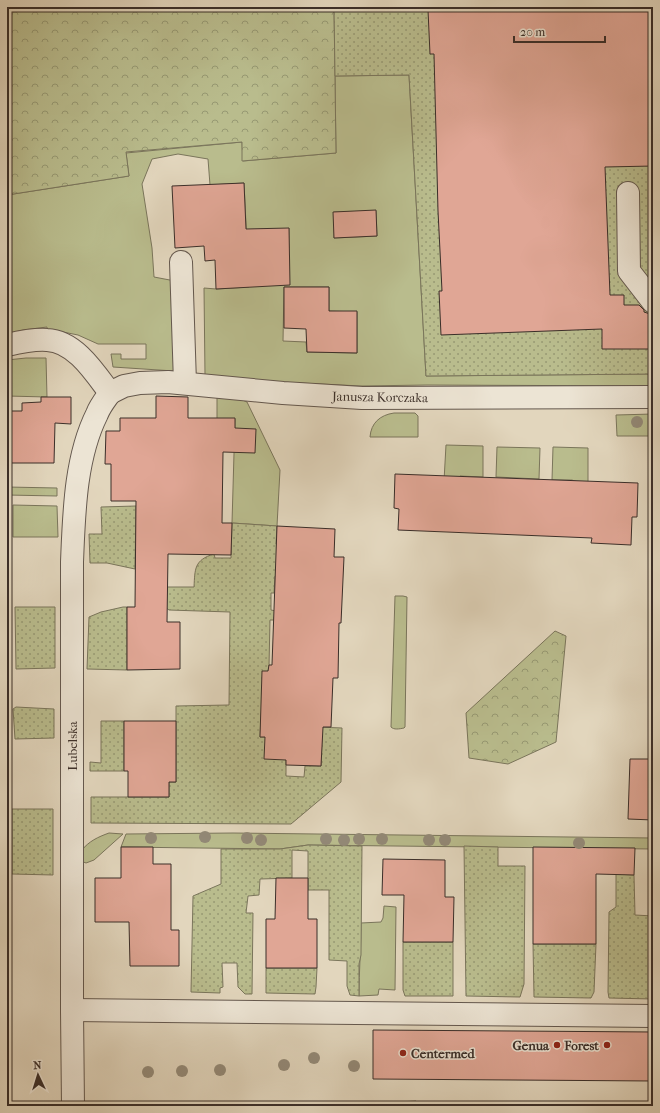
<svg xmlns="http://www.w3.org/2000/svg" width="660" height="1113" viewBox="0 0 660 1113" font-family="'IM FELL French Canon',serif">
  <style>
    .grass { fill: #b9bc8d; stroke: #7a755b; fill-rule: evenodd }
    .forest { fill: url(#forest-crowns); stroke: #7a755b }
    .garden { fill: url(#garden-dots); stroke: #7a755b }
    .building { fill: #e0a695; stroke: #3a2e29 }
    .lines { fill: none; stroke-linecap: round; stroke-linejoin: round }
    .minor-casing { stroke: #64584e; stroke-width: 24 }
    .minor { stroke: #ece4d4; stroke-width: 22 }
    .tree { fill: #938977 }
    .poi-dot { fill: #8f2418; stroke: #ece4d4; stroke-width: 1.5 }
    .labels { text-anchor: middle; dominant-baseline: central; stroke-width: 3; stroke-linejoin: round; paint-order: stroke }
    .street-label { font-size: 13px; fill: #3a2e29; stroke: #ece4d4 }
    .poi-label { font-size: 13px; font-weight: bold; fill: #3a2e29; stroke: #ece4d4; text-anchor: end }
  </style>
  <defs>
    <pattern id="forest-crowns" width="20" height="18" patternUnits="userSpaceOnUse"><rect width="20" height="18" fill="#b9bc8d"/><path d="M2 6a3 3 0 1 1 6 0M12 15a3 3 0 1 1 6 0" fill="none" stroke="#979973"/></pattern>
    <pattern id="garden-dots" width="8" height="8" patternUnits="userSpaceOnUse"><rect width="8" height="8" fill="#b9bc8d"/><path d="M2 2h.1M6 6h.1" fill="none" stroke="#979973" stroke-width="1.8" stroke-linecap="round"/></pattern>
  </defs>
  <rect width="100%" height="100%" fill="#e2d6bd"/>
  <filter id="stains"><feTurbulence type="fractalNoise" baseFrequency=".005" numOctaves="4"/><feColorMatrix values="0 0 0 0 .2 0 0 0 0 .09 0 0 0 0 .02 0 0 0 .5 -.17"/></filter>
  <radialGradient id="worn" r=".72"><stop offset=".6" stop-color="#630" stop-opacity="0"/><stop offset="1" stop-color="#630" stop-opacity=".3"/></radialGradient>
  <g class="grass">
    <path d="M409 75 426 376 650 374 651 386 427 385 361 386 280 382 205 375 204 288 216 289 249 287 244 183 210 185 208 159 178 154 152 159 142 184 152 248 154 277 175 281 174 371 113 367 111 354H121V359H146V344H98L78 335 63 332 47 330V327L23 330 7 334V195L129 176 126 153 242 142 243 161 336 153 335 76ZM376 211 377 236 334 238V212ZM289 228V248H267ZM284 287H329V311L357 312V353L307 352 306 342 283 341Z"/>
    <path d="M26 358H46L47 397 7 396V360Z"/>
    <path d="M217 397H236L247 402 280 470 277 526 232 523 235 419H217Z"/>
    <path d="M394 413H415L418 416V437H370C371 423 380 415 394 413Z"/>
    <path d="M653 414V436H617L616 415Z"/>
    <path d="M446 445 483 446V477L460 476V482L444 481Z"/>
    <path d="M497 447 540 448 539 479 496 477Z"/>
    <path d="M553 447 588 448V486L572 480H552Z"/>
    <path d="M7 487 57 488V496L7 495Z"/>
    <path d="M13 505 57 506 58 537H13Z"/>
    <path d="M395 596H403L407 597 405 727 404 728C399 729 394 730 391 727Z"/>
    <path d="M109 833 123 834 94 860 86 863 81 861V851C89 841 98 837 109 833Z"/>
    <path d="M233 833 653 838V849L308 845 280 849 121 847 126 834Z"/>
    <path d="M384 906 396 907 395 990 379 989 378 995 359 996C359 971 361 947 361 923L381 922 383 918Z"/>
    <path d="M416 1101V1106H328Z"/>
  </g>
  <g class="forest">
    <path d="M7 7H334L336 153 242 161V142L126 152 129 176 7 195Z"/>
    <path d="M555 631 566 636 556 742 508 764 469 758 466 713Z"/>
  </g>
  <g class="garden">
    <path d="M334 7H653V374L426 376 409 75 335 76Z"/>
    <path d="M136 506 135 569 107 563H90L89 534H102L101 507Z"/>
    <path d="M232 523 277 526 276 544H287L280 576H275L274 593H271V610L276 611V620H270L269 666 261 715 260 737H265L286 760V776L304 777 305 766H321L322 738 317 727 342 728 341 782 291 824 91 823V797H169V782H176V706L229 705 230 612 169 610 165 607V587H194C195 569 194 560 214 554L215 558H231Z"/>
    <path d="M15 607H55V668L16 669Z"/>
    <path d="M123 607H127V670L87 669 89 617 101 612Z"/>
    <path d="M16 707 54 709V738L15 739 13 709Z"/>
    <path d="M101 721H124V771H90V762L101 763Z"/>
    <path d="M12 809H53V875L12 874Z"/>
    <path d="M308 845 362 846 361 955 359 964V996L350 995 347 986V961L329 960V890H308V851L292 850V878L260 879 259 895 248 896 246 913H253L252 994H245L238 987 237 963H222L223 987 220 988V993L191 992 193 896 221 884V849H280Z"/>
    <path d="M464 846 498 847V866H525L524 984 520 997 466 996Z"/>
    <path d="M616 874 634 875 635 915 653 916V999L609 998 608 992 609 912 616 907Z"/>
    <path d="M403 942H453V996H405L403 990Z"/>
    <path d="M533 944H596L594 992 591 998 534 997Z"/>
    <path d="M266 968H317L316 987 315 994 266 993Z"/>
  </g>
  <g class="building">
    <path d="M502 7H652V9H653V166L605 167 610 295H624V305H639L644 310V312L650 314 649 349H602V329L441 335 439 291H442L438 211 434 54H430L428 10Z"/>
    <path d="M244 183 246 229 289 228 290 285 216 289 215 260 205 261 204 246 175 248 172 186Z"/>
    <path d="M376 210 377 236 334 238 333 212Z"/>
    <path d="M284 287H329V311H357V353L307 352 306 329 284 328Z"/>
    <path d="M156 396 188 397V418H235V428L256 429 255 453 223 452 222 523H232L231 555 168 554 167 622H180V669L127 670V607H135L136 501H111V464H105L106 431H120V418H156Z"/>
    <path d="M41 397H71V424L55 423 54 463H7V411H22V403L41 402Z"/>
    <path d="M395 474 638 483 637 517H632L631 545 591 543 592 538 398 530 399 509 394 508Z"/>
    <path d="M277 526 335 529 334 557H344L341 623H339L338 678H333L331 727H323L321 766 286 765V760L264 759 265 737H260L262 671H268L269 665H272Z"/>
    <path d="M124 721H176V782H169V797H128V771H124Z"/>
    <path d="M630 759H653V820L628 819Z"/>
    <path d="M121 847H153V864H171V930H179V966H130L129 922H95V878H121Z"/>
    <path d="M533 847 635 848 634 875 596 874V944H533Z"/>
    <path d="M383 859 445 860V897H454L453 942H403L404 895H382Z"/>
    <path d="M276 878H308V919H317V968H266V919H275Z"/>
    <path d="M373 1030 653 1032V1081L373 1079Z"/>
  </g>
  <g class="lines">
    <defs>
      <g id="minor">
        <path d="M628 193 629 271 653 302"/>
        <path d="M181 262 185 383"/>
        <path d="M7 345C20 342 34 339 47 340 75 341 95 373 110 393"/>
        <path d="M110 393 124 386 140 383 168 382 283 393 362 398 653 397"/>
        <path d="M72 1010 653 1016"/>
        <path d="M73 1106 72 1010V562C74 514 75 458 97 414 100 406 105 400 110 393"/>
      </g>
    </defs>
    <use href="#minor" class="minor-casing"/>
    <use href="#minor" class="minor"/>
  </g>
  <g class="tree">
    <circle cx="637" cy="422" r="6"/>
    <circle cx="205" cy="837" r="6"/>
    <circle cx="151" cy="838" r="6"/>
    <circle cx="247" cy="838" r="6"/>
    <circle cx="326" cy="839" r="6"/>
    <circle cx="359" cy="839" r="6"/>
    <circle cx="382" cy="839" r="6"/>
    <circle cx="261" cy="840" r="6"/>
    <circle cx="344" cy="840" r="6"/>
    <circle cx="429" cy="840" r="6"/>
    <circle cx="445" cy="840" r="6"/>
    <circle cx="579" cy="843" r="6"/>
    <circle cx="314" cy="1058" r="6"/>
    <circle cx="284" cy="1065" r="6"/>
    <circle cx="354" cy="1066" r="6"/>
    <circle cx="220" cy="1070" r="6"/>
    <circle cx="182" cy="1071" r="6"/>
    <circle cx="148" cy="1072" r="6"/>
  </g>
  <g class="poi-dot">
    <circle cx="557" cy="1045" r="4"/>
    <circle cx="607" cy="1045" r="4"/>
    <circle cx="403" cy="1053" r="4"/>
  </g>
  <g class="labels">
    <g class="street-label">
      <text transform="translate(380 397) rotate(1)">Janusza Korczaka</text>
      <text transform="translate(72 746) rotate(-90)">Lubelska</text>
    </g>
    <g class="poi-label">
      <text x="549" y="1045">Genua</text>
      <text x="599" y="1045">Forest</text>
      <text x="411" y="1053" text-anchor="start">Centermed</text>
    </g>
  </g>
  <rect width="660" height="1113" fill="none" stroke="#e2d6bd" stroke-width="24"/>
  <rect x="8" y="8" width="644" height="1097" fill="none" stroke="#3a2e29" stroke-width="2"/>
  <rect x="12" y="12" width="636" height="1089" fill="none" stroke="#3a2e29"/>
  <g transform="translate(38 1075) rotate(356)" stroke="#ece4d4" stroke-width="3" paint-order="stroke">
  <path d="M0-3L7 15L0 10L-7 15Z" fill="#3a2e29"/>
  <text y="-6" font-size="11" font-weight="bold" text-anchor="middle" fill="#3a2e29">N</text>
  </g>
  <path d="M514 36v6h91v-6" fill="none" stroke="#3a2e29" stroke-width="2"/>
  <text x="520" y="36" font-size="12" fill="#3a2e29" stroke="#ece4d4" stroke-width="3" paint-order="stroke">20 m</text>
  <rect width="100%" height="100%" filter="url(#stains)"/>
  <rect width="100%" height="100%" fill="url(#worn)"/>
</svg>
